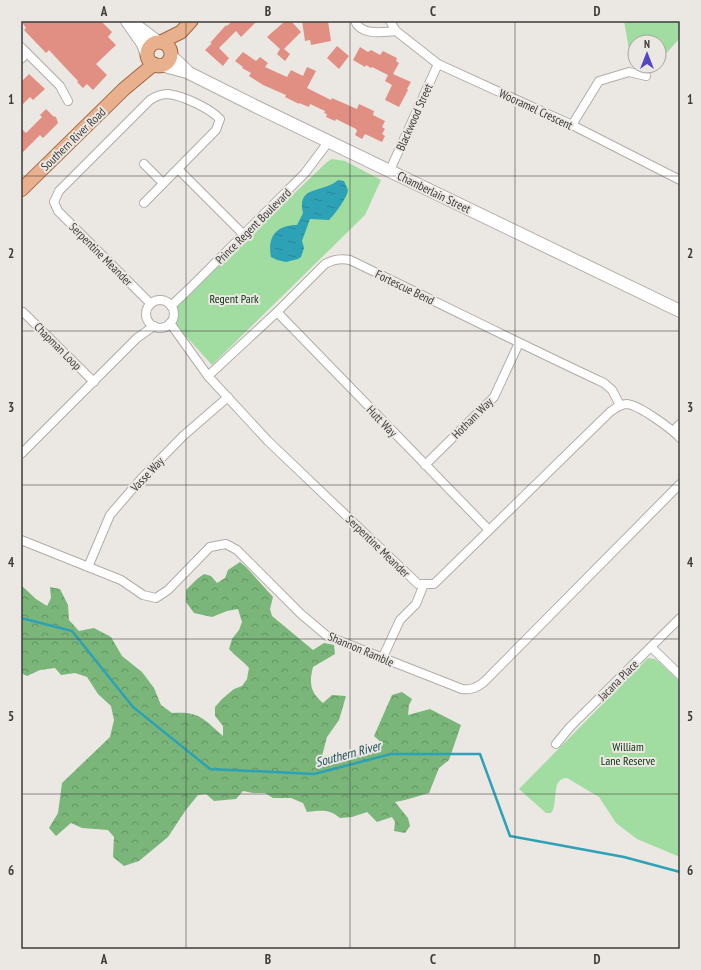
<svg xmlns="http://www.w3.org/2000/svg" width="701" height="970" viewBox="0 0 701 970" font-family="'PT Sans Narrow',sans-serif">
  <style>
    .forest { fill: url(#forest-crowns) }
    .green { fill: #a1dda1 }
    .water { fill: url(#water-ripples) }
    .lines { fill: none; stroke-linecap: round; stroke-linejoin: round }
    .stream { stroke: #2da2b6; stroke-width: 2.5 }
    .building { fill: #e28f83 }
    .minor-casing { stroke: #b1ada9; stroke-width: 10 }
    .secondary-casing { stroke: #b1ada9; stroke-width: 14 }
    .primary-casing { stroke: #a2663e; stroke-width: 15 }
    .minor { stroke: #fff; stroke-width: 8 }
    .secondary { stroke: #fff; stroke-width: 12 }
    .primary { stroke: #e8b08c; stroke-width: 13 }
    .grid { fill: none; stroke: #3e3d3b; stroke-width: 1; stroke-opacity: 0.55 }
    .labels { text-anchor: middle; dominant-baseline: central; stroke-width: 4; stroke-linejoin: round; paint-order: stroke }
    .street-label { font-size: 12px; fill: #3e3d3b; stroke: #ebe7e3 }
    .park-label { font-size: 12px; fill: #07330c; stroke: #ebe7e3 }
    .water-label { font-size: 13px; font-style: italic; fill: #21515a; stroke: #ebe7e3 }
    .neatline { fill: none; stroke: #3e3d3b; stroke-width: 1.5 }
    .grid-label { font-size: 13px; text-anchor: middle; font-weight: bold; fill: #3e3d3b }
  </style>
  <defs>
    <pattern id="forest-crowns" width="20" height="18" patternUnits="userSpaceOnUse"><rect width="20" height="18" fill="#7ab57a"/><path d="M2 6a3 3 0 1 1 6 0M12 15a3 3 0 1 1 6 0" fill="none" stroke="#659465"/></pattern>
    <pattern id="water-ripples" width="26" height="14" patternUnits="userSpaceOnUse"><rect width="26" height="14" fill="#2da2b6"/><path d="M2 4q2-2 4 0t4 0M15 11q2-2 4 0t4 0" fill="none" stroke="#288595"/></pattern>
  </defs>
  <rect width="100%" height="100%" fill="#ebe7e3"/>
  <path class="forest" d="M240 562 246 567 273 597 270 609 272 616 313 650 324 643 334 645 335 654 313 667C309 683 310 692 323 703L332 695 346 696 339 720 327 737 322 756 342 755 351 757 383 744 374 736 392 695 402 692 412 699 409 705 408 715 430 709 461 725 449 760 439 768 429 793C417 796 407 800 395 802L408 818 410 826 405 833 394 831 395 822 392 817 377 822 367 812 352 817 340 818C330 809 320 810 307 812L303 803 291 798H273L265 793H253L243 791 236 799 214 801 206 794 198 795 185 811 168 837 139 861 124 866 113 857 114 837 108 830 82 828 71 823 56 836 49 828 58 813 62 783 110 737 114 720 111 706 98 694 87 677 75 673 61 675 55 668 40 670 27 676 21 673V587L22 586 36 599 47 606 51 598 50 587 60 589 68 605 69 620 79 631 94 628 111 637 122 656 142 672 154 688 161 705 172 713C199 711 204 719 223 736V726L215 716V707L222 699 234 689 242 686 247 679 249 668C243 661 235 656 229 649L232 639 239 630 242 622 238 609 227 611 212 617 194 613 186 602V590L197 579 204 574 211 576 217 583 225 578 228 570Z"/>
  <g class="green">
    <path d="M624 21H680V38L662 58 663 64 659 63V42H635V60L631 61Z"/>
    <path d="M332 159 345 161 381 180 365 215 212 365 174 323 173 315 175 307 327 162Z"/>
    <path d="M648 658 655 659 659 662 680 682V857L637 839 616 823 599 797 567 778C550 778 559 804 551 813H546L519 789Z"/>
  </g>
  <path class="water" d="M338 180 344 181 348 190C347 198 335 214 329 220L310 219 302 241 304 248 301 257 298 259 286 262 277 260 271 257C267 237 276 225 297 225L303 213C296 185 324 193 338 180Z"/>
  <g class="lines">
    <path class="stream" d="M21 618 72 631 133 707 210 769 314 774 391 754H480L510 836 624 857 680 872"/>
  </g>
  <g class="building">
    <path d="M21 21H101L112 32 108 37 116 45 96 64 107 75 93 90 87 84 83 88 77 82 78 81 61 63 49 50 46 53 24 30 26 28Z"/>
    <path d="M232 21H257L241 37 236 31 219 48 229 58 223 66 205 50 212 43H210L226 25 227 26Z"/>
    <path d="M285 21H291L301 32 284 49 290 54 285 61 277 54 280 49 267 37Z"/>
    <path d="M302 21H328L331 41 311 45 310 40 305 41Z"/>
    <path d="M337 46 349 56 339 69 327 58Z"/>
    <path d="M360 47 368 52 371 50 380 55 383 51 397 58 396 61 399 63 393 74 411 82 407 89 408 90 399 107 385 100 392 85 385 81 388 75 372 67 371 68 366 65 365 67 353 60Z"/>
    <path d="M243 52 256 61 260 57 268 63 265 67 287 77 291 70 303 76 307 67 316 71 307 88 331 100 332 98 357 109 359 104 374 111 373 115 385 121 382 127 385 129 382 134 385 136 382 142 365 134 362 139 355 135 357 131 356 129 336 119 335 121 326 117 327 114 324 113 325 111 310 104 309 107 299 103V104L285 97 286 95 263 85 249 76 251 73 242 68 243 67 235 61Z"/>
    <path d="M29 74 45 89 33 100 30 97 21 106V82Z"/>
    <path d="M46 109 53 116 56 117 58 123 43 138 40 135 21 154V128L26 133 42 117 40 115Z"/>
  </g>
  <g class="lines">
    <defs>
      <g id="minor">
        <path d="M355 21C361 36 383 32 396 31"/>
        <path d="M390 21 396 31 438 64 572 125 680 180"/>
        <path d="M21 47 60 86 68 101"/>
        <path d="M21 59 27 53"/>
        <path d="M572 125 599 81 629 72 646 76"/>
        <path d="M144 164 163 183"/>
        <path d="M178 169 244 235"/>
        <path d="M390 170 438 64"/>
        <path d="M144 203 216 130 220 119C209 108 184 96 168 94 161 94 156 96 150 100L59 191 54 202 58 211 151 304"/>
        <circle cx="160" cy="314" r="14"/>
        <path d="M171 306 189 289 305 173 329 141"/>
        <path d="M21 312H23L94 382"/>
        <path d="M277 312 489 530"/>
        <path d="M170 323 208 376 268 441 418 584H434L610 412C616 408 620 404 627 404 639 405 672 429 680 438"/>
        <path d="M208 376 277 312 325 264C334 259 341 258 350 260 435 301 518 343 604 383L612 390 620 405"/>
        <path d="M673 431 680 424"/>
        <path d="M21 454 137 338 154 326"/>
        <path d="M425 465 494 397 519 343"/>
        <path d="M21 540 121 580 143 595 156 598 168 590 210 547 226 544 237 550 301 614 327 636 462 689C471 690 476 688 484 682L680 484"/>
        <path d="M88 567 110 515 141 479 183 436 228 397"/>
        <path d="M651 647 680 675"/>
        <path d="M382 659 400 620 416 604 424 584"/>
        <path d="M556 744 570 727 680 618"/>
      </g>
      <g id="secondary">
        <path d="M127 21 143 44 147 55"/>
        <path d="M134 24 158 42"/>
        <path d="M171 56 187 71"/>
        <path d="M161 65 187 72 255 106 680 311"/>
      </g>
      <g id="primary">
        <path d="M161 42 181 32 191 21"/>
        <circle cx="159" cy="54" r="12"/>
        <path d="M21 190 124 89 154 64"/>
      </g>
    </defs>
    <use href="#minor" class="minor-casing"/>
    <use href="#secondary" class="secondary-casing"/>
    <use href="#primary" class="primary-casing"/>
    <use href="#minor" class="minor"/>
    <use href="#secondary" class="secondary"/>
    <use href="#primary" class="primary"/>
  </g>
  <path class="grid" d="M186 21V949M350 21V949M515 21V949M21 176H680M21 331H680M21 485H680M21 639H680M21 794H680"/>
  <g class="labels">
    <g class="street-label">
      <text transform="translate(536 109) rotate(25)">Wooramel Crescent</text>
      <text transform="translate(414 117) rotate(-66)">Blackwood Street</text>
      <text transform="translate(73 139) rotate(-44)">Southern River Road</text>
      <text transform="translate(434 192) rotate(26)">Chamberlain Street</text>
      <text transform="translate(253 226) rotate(-45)">Prince Regent Boulevard</text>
      <text transform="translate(101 254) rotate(45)">Serpentine Meander</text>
      <text transform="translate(405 287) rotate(26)">Fortescue Bend</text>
      <text transform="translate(58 346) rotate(45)">Chapman Loop</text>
      <text transform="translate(472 418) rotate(-45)">Hotham Way</text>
      <text transform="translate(382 421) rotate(46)">Hutt Way</text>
      <text transform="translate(147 474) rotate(-47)">Vasse Way</text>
      <text transform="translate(378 546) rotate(44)">Serpentine Meander</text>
      <text transform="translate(361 649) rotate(23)">Shannon Ramble</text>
      <text transform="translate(618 680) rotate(-45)">Jacana Place</text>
    </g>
    <g class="park-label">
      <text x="234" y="298">Regent Park</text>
      <text x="628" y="746">William<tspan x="628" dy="14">Lane Reserve</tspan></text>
    </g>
    <g class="water-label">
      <text transform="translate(348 754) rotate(-15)">Southern River</text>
    </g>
  </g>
  <rect width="701" height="970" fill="none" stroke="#ebe7e3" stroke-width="44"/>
  <g transform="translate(647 54)"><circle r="19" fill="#ebe7e3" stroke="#a6a3a0"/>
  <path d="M0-3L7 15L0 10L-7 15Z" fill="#5148c0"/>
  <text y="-6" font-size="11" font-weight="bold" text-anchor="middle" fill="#3e3d3b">N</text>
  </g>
  <rect x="22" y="22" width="657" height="926" class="neatline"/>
  <g class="grid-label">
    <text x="104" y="16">A</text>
    <text x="268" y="16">B</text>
    <text x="433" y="16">C</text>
    <text x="597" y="16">D</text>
    <text x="11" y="104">1</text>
    <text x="690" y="104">1</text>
    <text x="11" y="258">2</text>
    <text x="690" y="258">2</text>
    <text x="11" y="412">3</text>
    <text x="690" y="412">3</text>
    <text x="11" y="567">4</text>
    <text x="690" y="567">4</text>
    <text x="11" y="721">5</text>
    <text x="690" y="721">5</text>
    <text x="11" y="875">6</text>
    <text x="690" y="875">6</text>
    <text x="104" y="964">A</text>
    <text x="268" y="964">B</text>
    <text x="433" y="964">C</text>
    <text x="597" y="964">D</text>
  </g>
</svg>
